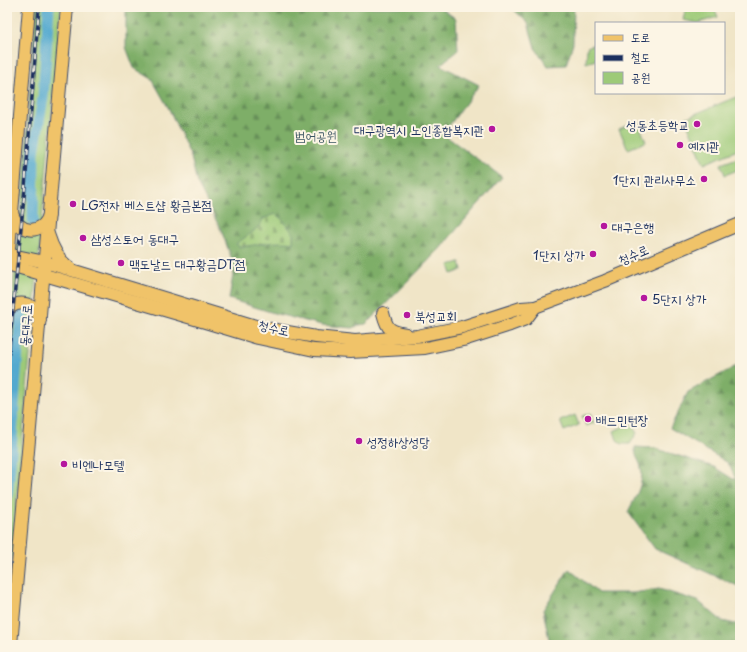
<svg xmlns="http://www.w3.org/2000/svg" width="747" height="652" viewBox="0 0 747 652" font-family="'Playpen Sans','Poor Story',sans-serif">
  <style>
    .forest { fill: url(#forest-firs); stroke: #4c6e63 }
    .cemetery { fill: url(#cemetery-stones); stroke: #5c7c6b }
    .green { fill: #9dca78; stroke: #5c7c6b }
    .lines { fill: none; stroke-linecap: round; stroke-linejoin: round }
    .river { stroke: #53a9cf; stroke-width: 11 }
    .major-casing { stroke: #3b4a6e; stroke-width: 14 }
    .major { stroke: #f0c369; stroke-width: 12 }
    .rail-casing { stroke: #1b2f5e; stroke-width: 3.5 }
    .rail { stroke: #fcf5e5; stroke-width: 2; stroke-dasharray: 6; stroke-linecap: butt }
    .poi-dot { fill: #b5179e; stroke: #fcf5e5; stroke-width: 1.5 }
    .labels { text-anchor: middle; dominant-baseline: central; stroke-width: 4; stroke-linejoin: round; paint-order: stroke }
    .poi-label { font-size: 13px; fill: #1b2f5e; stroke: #fcf5e5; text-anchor: start }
    .park-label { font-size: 13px; fill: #3c5664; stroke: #fcf5e5 }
    .street-label { font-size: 13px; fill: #1b2f5e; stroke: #fcf5e5 }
  </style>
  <defs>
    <pattern id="forest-firs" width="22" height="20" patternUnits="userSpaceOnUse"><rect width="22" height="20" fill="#7eae68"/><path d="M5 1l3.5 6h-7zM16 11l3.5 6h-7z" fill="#668e59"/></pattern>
    <pattern id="cemetery-stones" width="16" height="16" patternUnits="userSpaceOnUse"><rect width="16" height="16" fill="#9dca78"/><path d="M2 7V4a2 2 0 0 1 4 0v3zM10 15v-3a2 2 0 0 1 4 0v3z" fill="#7fa466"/></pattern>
  </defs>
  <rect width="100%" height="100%" fill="#fcf5e5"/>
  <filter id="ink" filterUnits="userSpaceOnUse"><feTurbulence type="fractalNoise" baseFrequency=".025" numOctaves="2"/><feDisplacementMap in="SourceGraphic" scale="8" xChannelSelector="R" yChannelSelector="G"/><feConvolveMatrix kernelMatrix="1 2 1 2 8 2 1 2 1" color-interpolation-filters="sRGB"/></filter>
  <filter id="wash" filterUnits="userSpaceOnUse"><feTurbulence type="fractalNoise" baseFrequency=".012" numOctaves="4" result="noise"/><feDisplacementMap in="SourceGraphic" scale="16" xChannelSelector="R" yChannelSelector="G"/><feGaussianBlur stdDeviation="0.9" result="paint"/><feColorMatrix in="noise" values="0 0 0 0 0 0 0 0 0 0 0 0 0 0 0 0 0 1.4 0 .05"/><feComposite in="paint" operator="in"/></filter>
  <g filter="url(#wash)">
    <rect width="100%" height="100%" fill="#f0e5c7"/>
    <g class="forest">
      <path d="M126 7H440L456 19 458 50 440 65 479 85 443 134 502 177 438 251 366 324 359 325 353 328 322 325 277 314 229 299 234 269 230 254 221 230 197 183 191 157 169 109 152 79 134 68 126 47Z"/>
      <path d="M511 7H574L573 43 566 65 548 66 535 48 528 23Z"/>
      <path d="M740 364V587L655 549 628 512C635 497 646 482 640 464 637 457 635 456 635 447L654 448 714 467 733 479H736L728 463 670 428 688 392Z"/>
      <path d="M569 569 598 593H633L659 589 698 601 722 621 740 625V645H566L549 639 543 610Z"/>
    </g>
    <path class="cemetery" d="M275 214 282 219 293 233V243C275 240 258 245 240 247L236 244 254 231 260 225 263 219Z"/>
    <g class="green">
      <path d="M36 7H61L7 613V349L24 175Z"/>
      <path d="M686 7H714L718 17 698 23 683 20Z"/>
      <path d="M592 45 596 46V60L586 63 587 47Z"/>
      <path d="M736 97 740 105V149L704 164 685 118Z"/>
      <path d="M638 121 646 142 628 149 619 129Z"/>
      <path d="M740 157V169L725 175 721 164Z"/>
      <path d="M460 262 462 270 452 274 449 265Z"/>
      <path d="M590 413 594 423 586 426 582 416Z"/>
      <path d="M575 415 579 425 564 431 560 421Z"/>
      <path d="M630 423 637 433 630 444H621L617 440 614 431Z"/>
    </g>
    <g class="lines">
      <g class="river">
        <path d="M33 221 34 152 43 98 49 7"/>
        <path d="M7 497C14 435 14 372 22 310"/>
      </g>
    </g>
  </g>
  <g filter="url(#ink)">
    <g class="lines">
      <defs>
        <g id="major">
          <path d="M12 212C16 234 43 236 49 215"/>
          <path d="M48 234C52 247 59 261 70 268"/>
          <path d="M7 254 45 262 259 327 316 337 355 341 417 336 462 327 521 308 535 307 605 281 740 224"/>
          <path d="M8 261 29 7"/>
          <path d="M7 264 195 319 258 338 314 350 350 352 425 348 463 340 510 325 526 319 535 307"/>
          <path d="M7 311C18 297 37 304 40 320"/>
          <path d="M383 313C387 329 389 331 406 334"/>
          <path d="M11 645 67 7"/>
        </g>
      </defs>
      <use href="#major" class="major-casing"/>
      <use href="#major" class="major"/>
      <defs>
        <path id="rail" d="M7 370 25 187 39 7"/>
      </defs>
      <use href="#rail" class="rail-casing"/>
      <use href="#rail" class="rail"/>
    </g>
  </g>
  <g class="poi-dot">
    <circle cx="697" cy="124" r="4"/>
    <circle cx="492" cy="129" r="4"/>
    <circle cx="680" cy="145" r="4"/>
    <circle cx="704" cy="179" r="4"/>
    <circle cx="73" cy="204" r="4"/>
    <circle cx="604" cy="226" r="4"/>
    <circle cx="83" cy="238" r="4"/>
    <circle cx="593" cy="254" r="4"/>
    <circle cx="121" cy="263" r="4"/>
    <circle cx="644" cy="298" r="4"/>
    <circle cx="407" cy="315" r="4"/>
    <circle cx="588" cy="419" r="4"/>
    <circle cx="359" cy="441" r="4"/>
    <circle cx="64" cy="464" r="4"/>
  </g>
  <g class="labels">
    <g class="poi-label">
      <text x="689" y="124" text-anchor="end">성동초등학교</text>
      <text x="484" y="129" text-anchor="end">대구광역시 노인종합복지관</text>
      <text x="688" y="145">예지관</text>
      <text x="696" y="179" text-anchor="end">1단지 관리사무소</text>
      <text x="81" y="204">LG전자 베스트샵 황금본점</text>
      <text x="612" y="226">대구은행</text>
      <text x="91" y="238">삼성스토어 동대구</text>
      <text x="585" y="254" text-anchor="end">1단지 상가</text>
      <text x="129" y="263">맥도날드 대구황금DT점</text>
      <text x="652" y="298">5단지 상가</text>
      <text x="415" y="315">북성교회</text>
      <text x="596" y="419">배드민턴장</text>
      <text x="367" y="441">성정하상성당</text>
      <text x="72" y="464">비엔나모텔</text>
    </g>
    <g class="park-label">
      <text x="316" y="135">범어공원</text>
    </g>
    <g class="street-label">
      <text transform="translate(633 254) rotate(-23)">청수로</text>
      <text transform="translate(25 325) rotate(-86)">동대구로</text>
      <text transform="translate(274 327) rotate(13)">청수로</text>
    </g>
  </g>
  <rect width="747" height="652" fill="none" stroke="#fcf5e5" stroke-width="24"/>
  <rect x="595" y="22" width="130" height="72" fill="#fcf5e5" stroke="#a2a6af"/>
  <rect x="603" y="35" width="20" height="6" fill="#f0c369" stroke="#a2a6af"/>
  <text x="631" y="42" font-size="12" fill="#1b2f5e">도로</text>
  <rect x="603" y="55" width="20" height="6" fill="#1b2f5e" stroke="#a2a6af"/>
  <text x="631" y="62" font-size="12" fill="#1b2f5e">철도</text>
  <rect x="603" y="72" width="20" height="12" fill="#9dca78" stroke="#a2a6af"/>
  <text x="631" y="82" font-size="12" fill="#1b2f5e">공원</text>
</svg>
